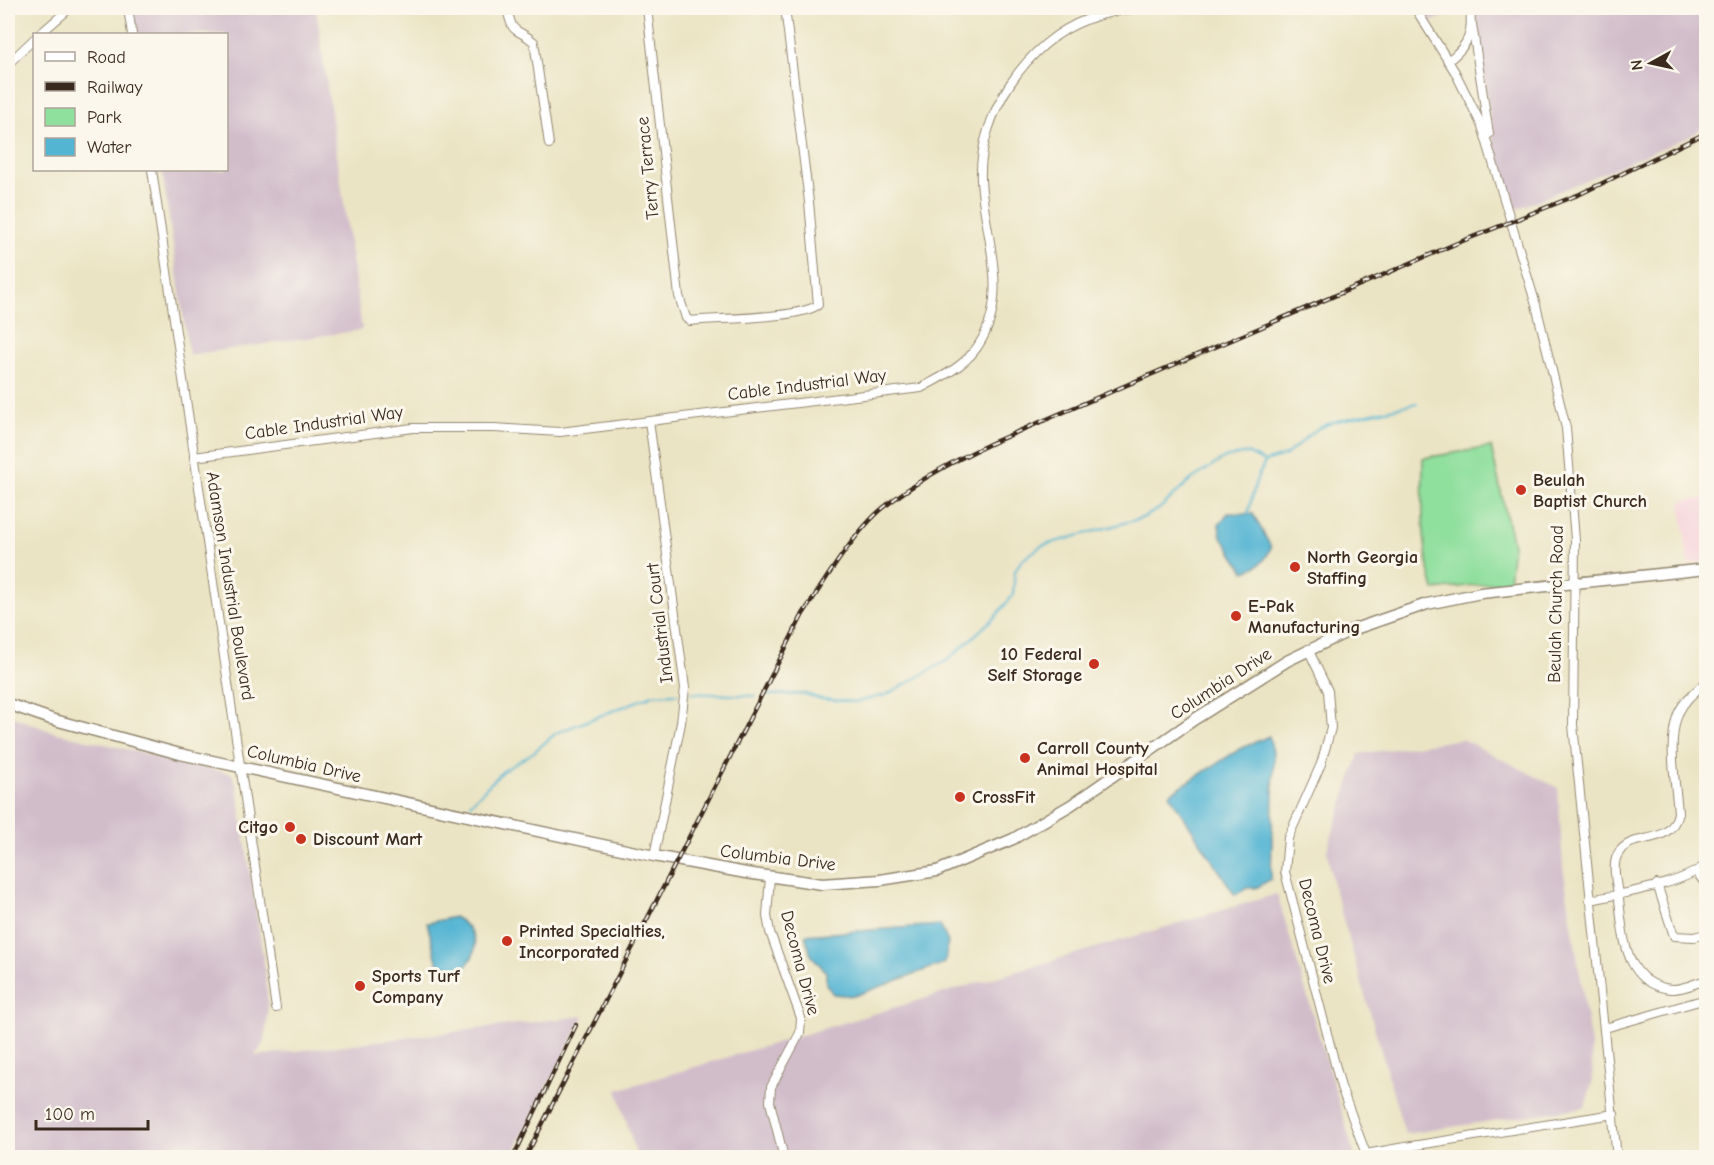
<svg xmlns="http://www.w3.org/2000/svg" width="1714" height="1165" viewBox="0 0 1714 1165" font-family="'Comic Neue',sans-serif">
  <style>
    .built { fill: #f6cfd8 }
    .industrial { fill: #d1bdca }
    .green { fill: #8fdf9d; stroke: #65845e; stroke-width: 1.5 }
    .water { fill: #54b5d3; stroke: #487078; stroke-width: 1.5 }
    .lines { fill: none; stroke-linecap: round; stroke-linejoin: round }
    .stream { stroke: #54b5d3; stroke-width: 2 }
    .minor-casing { stroke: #938771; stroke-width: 10 }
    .major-casing { stroke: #938771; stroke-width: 13 }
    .minor { stroke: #fff; stroke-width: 8 }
    .major { stroke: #fff; stroke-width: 10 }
    .rail-casing { stroke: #3b2a1e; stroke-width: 4.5 }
    .rail { stroke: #fbf7ec; stroke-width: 2; stroke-dasharray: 7; stroke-linecap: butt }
    .poi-dot { fill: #c8321e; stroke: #fbf7ec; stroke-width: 2 }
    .labels { text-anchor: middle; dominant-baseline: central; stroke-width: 6; stroke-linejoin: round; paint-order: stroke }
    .street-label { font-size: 18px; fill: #3b2a1e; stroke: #fbf7ec }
    .poi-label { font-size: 18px; font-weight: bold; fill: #3b2a1e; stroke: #fbf7ec; text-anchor: start }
  </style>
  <rect width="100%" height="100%" fill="#fbf7ec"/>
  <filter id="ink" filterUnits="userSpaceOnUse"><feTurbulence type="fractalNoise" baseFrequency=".0167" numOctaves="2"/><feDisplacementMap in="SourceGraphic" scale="12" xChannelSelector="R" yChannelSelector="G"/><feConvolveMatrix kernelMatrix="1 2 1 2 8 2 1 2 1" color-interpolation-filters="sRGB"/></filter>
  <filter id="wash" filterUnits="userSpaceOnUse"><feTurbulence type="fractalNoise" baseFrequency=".008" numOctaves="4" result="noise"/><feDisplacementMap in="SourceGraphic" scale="24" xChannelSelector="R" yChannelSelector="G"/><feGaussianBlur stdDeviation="1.35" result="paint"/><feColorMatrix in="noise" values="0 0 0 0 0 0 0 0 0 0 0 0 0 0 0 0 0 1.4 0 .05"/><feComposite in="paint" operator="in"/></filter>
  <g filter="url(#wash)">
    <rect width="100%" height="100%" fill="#ebe4c4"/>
    <path class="built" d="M1706 498V562L1688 564 1681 501Z"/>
    <g class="industrial">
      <path d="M132 8H316L362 330 189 355 162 170H226V34H137Z"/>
      <path d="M1420 8H1464V9L1429 22Z"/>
      <path d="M1474 8H1706V124L1693 135 1517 209 1509 201 1493 141Z"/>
      <path d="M8 715 53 732 232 774 237 787 265 970 268 1005 265 1041 255 1056 584 1016 511 1157H8Z"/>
      <path d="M1462 739 1558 788 1563 867 1591 1046 1593 1080 1585 1107 1405 1134 1333 884 1327 850 1359 754Z"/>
      <path d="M1277 894 1355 1157H637L617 1090Z"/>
    </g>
    <path class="green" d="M1491 447 1513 545 1509 581 1434 590C1421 545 1422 504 1423 458Z"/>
    <g class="water">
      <path d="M1228 513 1253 514 1271 547C1266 561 1259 566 1245 572L1221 536 1219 525Z"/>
      <path d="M1269 736 1274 756 1271 879 1256 888H1247L1235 895 1169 794 1240 749Z"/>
      <path d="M454 917C476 929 483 950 463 969L438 964 427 923Z"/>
      <path d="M940 925 948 942 945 963 854 996 833 994 826 984V972L811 955 805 935Z"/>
    </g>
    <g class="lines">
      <g class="stream">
        <path d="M1699 363 1706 359"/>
        <path d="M1248 514 1256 481 1265 462"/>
        <path d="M690 693 756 696"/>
        <path d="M767 695 805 694 821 699 855 702 886 695 948 660 996 616 1013 595 1015 571 1021 561 1041 546 1142 518 1159 509 1192 479 1225 458 1247 453 1265 462 1286 455 1317 429 1333 422 1417 403"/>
        <path d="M470 804 503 771 534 752 556 733 653 695 678 694"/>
      </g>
    </g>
  </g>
  <g filter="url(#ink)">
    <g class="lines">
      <defs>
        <g id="minor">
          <path d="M128 8 132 34"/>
          <path d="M507 8C513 38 516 26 534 42L549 144"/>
          <path d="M647 8 679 296 686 318 690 321C718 318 797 319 818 305L809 202 785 8"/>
          <path d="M1415 8 1455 72 1482 126 1536 305 1566 428 1575 540 1573 725 1617 1158"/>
          <path d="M1472 24 1489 134"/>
          <path d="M40 34 70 8"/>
          <path d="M1448 61C1469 45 1473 33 1470 8"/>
          <path d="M8 64 34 39"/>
          <path d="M152 170C193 449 236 728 276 1008"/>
          <path d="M649 421 685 688 681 723 654 856"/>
          <path d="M194 457 413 428H494L560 432 921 388C943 376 968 365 981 341 1010 291 984 234 981 180 978 115 1027 41 1088 19 1107 12 1127 9 1146 8"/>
          <path d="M1308 649 1328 691 1331 728 1321 764 1288 838 1285 872 1341 1087 1366 1154"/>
          <path d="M1706 682C1696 691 1684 700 1678 714 1667 743 1676 783 1678 813 1670 849 1631 830 1618 854 1611 865 1617 886 1619 899 1623 934 1624 984 1671 989 1682 990 1696 983 1706 980"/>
          <path d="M1696 871 1706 885"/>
          <path d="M770 877 767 916 770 932 801 1018 800 1033 771 1087 770 1102 784 1158"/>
          <path d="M1657 884 1674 936 1694 937 1706 934"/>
          <path d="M1590 900C1620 894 1685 884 1706 864"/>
          <path d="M1605 1028 1706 999"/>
          <path d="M1367 1158 1366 1154 1399 1148 1614 1114"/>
        </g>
        <path id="major" d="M8 704 51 719 180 754 654 856 746 873 822 884 880 880 937 871 1013 839 1071 805 1195 719 1287 661 1349 631 1427 604 1481 593 1706 569"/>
      </defs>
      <use href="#minor" class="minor-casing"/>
      <use href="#major" class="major-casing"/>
      <use href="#minor" class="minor"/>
      <use href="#major" class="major"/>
      <defs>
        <g id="rail">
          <path d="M513 1158 576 1025"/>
          <path d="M525 1158 803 614C824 582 854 532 883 508 917 480 955 460 994 442L1455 244 1580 194 1706 133"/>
        </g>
      </defs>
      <use href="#rail" class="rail-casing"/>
      <use href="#rail" class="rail"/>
    </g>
  </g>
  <g class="poi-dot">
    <circle cx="1521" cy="490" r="6"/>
    <circle cx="1295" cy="567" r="6"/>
    <circle cx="1236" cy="616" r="6"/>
    <circle cx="1094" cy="664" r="6"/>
    <circle cx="1025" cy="758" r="6"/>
    <circle cx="960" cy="797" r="6"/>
    <circle cx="290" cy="827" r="6"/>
    <circle cx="301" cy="839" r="6"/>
    <circle cx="507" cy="941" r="6"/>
    <circle cx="360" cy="986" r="6"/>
  </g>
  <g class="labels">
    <g class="street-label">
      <text transform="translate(648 168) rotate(-96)">Terry Terrace</text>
      <text transform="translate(807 385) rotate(-7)">Cable Industrial Way</text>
      <text transform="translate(324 423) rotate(-8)">Cable Industrial Way</text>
      <text transform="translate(230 586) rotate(81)">Adamson Industrial Boulevard</text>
      <text transform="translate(1556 604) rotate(-89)">Beulah Church Road</text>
      <text transform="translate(660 623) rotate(-97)">Industrial Court</text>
      <text transform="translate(1221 684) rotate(-33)">Columbia Drive</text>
      <text transform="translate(304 764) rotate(13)">Columbia Drive</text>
      <text transform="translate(778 858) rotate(7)">Columbia Drive</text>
      <text transform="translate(1317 931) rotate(76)">Decoma Drive</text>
      <text transform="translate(800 963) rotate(75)">Decoma Drive</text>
    </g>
    <g class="poi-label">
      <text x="1533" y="480">Beulah<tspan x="1533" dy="21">Baptist Church</tspan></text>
      <text x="1307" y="557">North Georgia<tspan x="1307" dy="21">Staffing</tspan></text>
      <text x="1248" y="606">E-Pak<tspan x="1248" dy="21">Manufacturing</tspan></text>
      <text x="1082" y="654" text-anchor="end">10 Federal<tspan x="1082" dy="21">Self Storage</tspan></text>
      <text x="1037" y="748">Carroll County<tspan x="1037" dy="21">Animal Hospital</tspan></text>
      <text x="972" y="797">CrossFit</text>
      <text x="278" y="827" text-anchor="end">Citgo</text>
      <text x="313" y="839">Discount Mart</text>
      <text x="519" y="931">Printed Specialties,<tspan x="519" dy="21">Incorporated</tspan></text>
      <text x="372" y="976">Sports Turf<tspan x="372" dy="21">Company</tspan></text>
    </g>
  </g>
  <rect width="1714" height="1165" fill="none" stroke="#fbf7ec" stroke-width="30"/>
  <rect x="33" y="33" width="195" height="138" fill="#fbf7ec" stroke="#aea59a" stroke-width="1.5"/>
  <rect x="45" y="52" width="30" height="9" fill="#ffffff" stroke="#aea59a" stroke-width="1.5"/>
  <text x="87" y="63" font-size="18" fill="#3b2a1e">Road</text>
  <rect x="45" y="82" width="30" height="9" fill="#3b2a1e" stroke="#aea59a" stroke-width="1.5"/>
  <text x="87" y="93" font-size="18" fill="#3b2a1e">Railway</text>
  <rect x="45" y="108" width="30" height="18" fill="#8fdf9d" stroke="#aea59a" stroke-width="1.5"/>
  <text x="87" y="123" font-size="18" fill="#3b2a1e">Park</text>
  <rect x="45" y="138" width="30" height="18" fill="#54b5d3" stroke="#aea59a" stroke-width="1.5"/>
  <text x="87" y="153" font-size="18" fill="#3b2a1e">Water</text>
  <g transform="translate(1651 63) rotate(262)" stroke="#fbf7ec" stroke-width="4.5" paint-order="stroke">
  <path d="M0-4.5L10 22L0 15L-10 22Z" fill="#3b2a1e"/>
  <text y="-9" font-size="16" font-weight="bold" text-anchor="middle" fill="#3b2a1e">N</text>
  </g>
  <path d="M36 1120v9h112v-9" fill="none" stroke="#3b2a1e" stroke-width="3"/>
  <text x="45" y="1120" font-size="18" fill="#3b2a1e" stroke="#fbf7ec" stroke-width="4.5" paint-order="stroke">100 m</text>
</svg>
